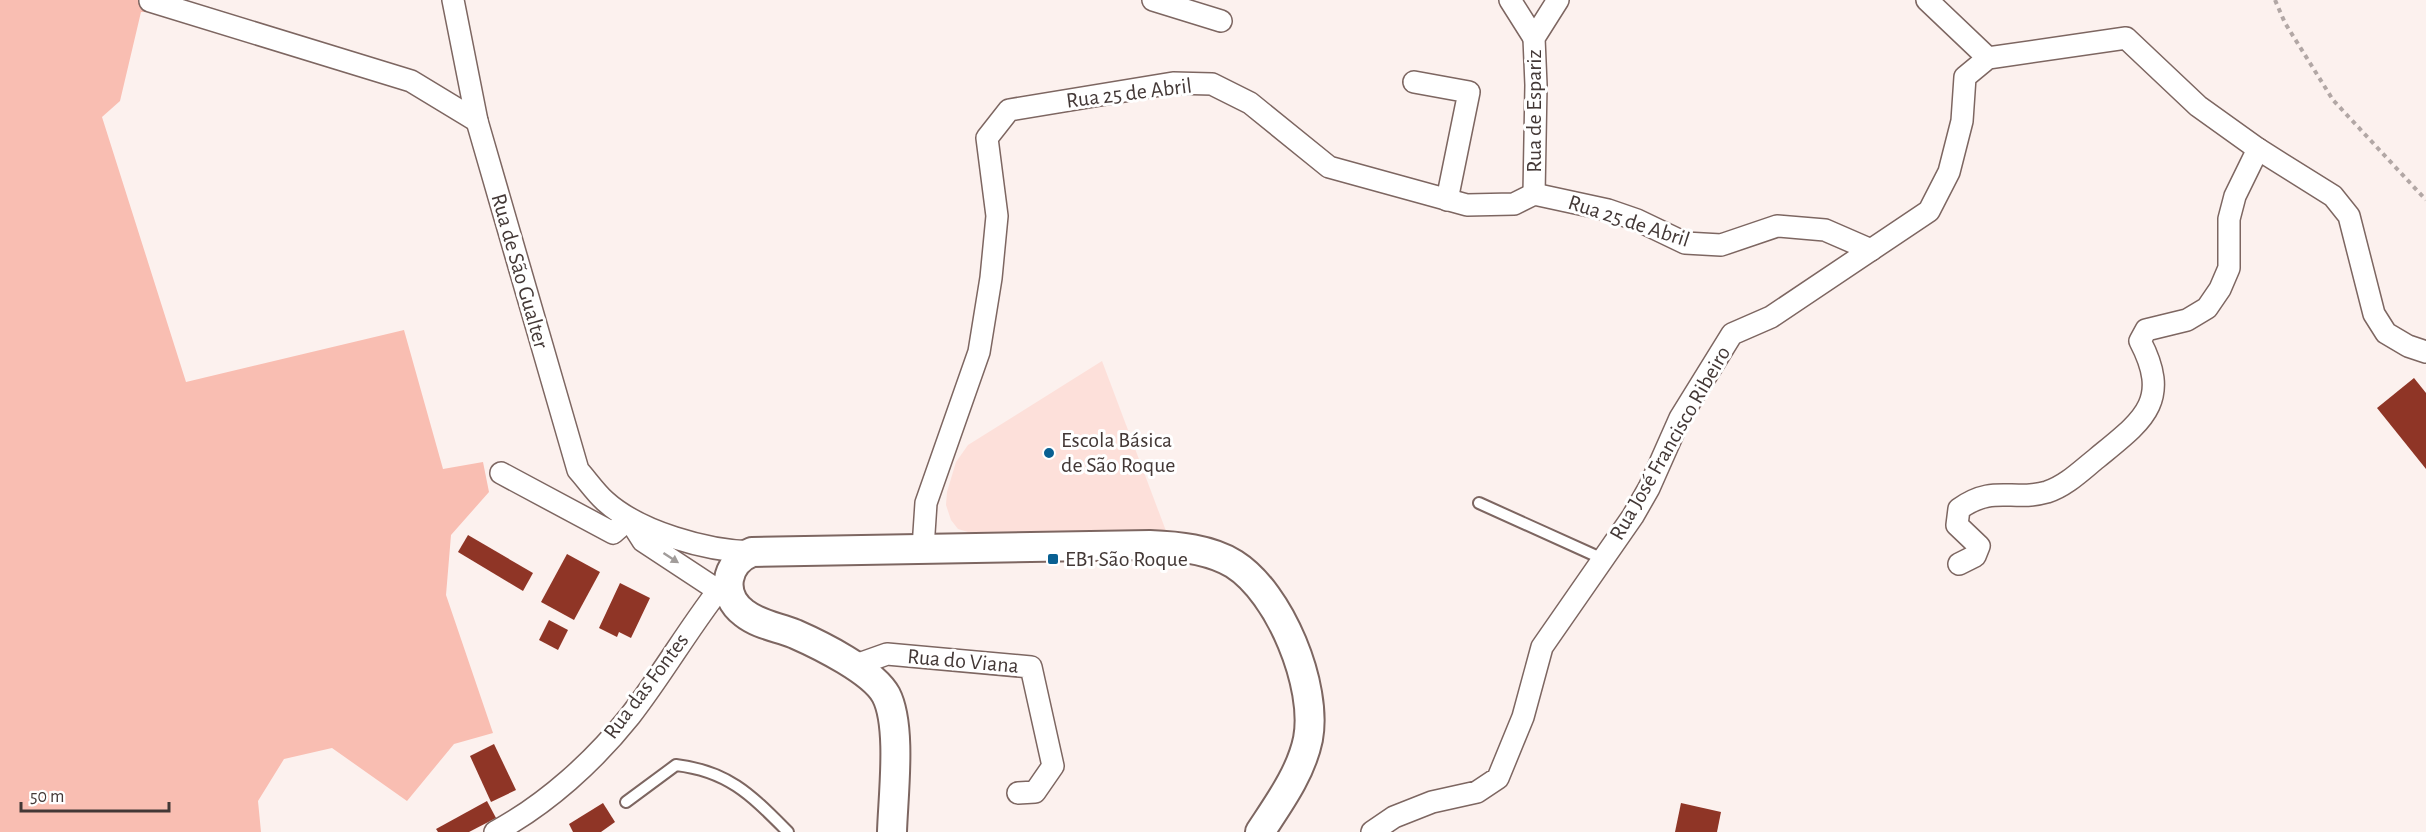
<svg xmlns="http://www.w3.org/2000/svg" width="2426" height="832" viewBox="0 0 2426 832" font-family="'Alegreya Sans',sans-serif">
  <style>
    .built { fill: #fde0da }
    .green { fill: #f9beb2 }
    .building { fill: #8f3526 }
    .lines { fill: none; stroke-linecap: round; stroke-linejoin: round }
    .lane-casing { stroke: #7d6661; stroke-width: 14 }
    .street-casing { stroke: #7d6661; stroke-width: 24 }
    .secondary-casing { stroke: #7d6661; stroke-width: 32 }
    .path { stroke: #b2a7a5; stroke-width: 4; stroke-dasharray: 4.5 4.5; stroke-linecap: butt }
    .lane { stroke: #fff; stroke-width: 10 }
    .street { stroke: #fff; stroke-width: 21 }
    .secondary { stroke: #fff; stroke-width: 28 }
    .oneway { fill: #a19c9a }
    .poi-dot { fill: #096092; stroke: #fff; stroke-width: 2 }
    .labels { text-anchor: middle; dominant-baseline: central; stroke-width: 6; stroke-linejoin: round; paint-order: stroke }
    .street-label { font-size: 22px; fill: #433836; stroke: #fff }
    .poi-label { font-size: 22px; fill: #433836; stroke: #fff; text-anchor: start }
  </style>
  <rect width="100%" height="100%" fill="#fcf1ee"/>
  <path class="built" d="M1102 361 1166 531 968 532 958 529 951 520 946 505 947 492 956 462 968 445Z"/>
  <path class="green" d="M0 0H148L145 12H141L120 101 102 117 186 382 404 330 443 469 483 462 489 492 451 535 446 595 493 733 454 744 407 801 332 748 284 759 258 801 261 832H0Z"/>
  <g class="building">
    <path d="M2414 378 2426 393V469L2377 408Z"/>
    <path d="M468 535 533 573 523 591 458 552Z"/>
    <path d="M567 554 600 572 574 620 541 602Z"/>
    <path d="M620 583 650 598 631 638 619 632 617 637 599 628Z"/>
    <path d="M549 620 568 630 558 650 539 640Z"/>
    <path d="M494 744 516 790 491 802 470 756Z"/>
    <path d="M487 801 496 818 469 832H438L436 829Z"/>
    <path d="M603 803 615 822 601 832H573L569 824Z"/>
    <path d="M1681 803 1721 812 1717 832H1675Z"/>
  </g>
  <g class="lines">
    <defs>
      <g id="lane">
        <path d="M1479 503 1603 559"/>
        <path d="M626 802 676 765C729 771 752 796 788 832"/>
      </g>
      <g id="street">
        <path d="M453 0 477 121 578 470C587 480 595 492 605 501 639 532 707 551 752 552"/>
        <path d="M1153 0 1221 21"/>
        <path d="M1510 0 1534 38"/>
        <path d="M1927 0 1988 58"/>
        <path d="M150 1 411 81 477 121"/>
        <path d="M1414 82 1469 92 1447 200"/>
        <path d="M1534 194 1536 85 1534 38 1558 0"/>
        <path d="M501 473 613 533 629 519"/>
        <path d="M629 519 643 541 728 597"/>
        <path d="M923 548 926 503 979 352 991 278 997 216 987 138 1009 110 1173 83 1212 84 1250 103 1329 167 1467 205 1514 204 1534 194 1608 210 1637 220 1685 243 1721 245 1777 226 1825 230 1871 250"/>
        <path d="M1959 564 1975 556 1979 546 1957 525 1959 509C1994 484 2012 502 2047 492 2066 486 2082 470 2097 458 2142 421 2172 402 2140 341L2146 330 2187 320 2207 308 2220 289 2229 268V219L2235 196 2258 149"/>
        <path d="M856 665 887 654 1031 667 1053 766 1035 792 1018 793"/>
        <path d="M495 832C547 804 594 761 630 716 665 671 692 622 728 578"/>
        <path d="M1372 832 1394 817 1432 802 1477 792 1498 778 1523 717 1542 647 1633 516 1649 488 1680 418 1732 334 1771 317 1929 211 1949 172 1962 121 1965 77 1988 58 2126 38 2198 106 2258 149 2333 196 2349 216 2374 314 2386 333 2408 346 2426 352"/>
      </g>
      <path id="secondary" d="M892 832C893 796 902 726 886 695 873 671 820 645 795 634 778 627 759 625 744 613 720 595 725 563 752 552L1150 545C1177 546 1210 549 1234 564 1280 593 1318 686 1308 739 1301 773 1279 803 1260 832"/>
    </defs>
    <use href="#lane" class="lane-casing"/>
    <use href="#street" class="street-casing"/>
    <use href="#secondary" class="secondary-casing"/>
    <path class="path" d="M2275 0 2285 23 2333 100 2426 200"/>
    <use href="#lane" class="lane"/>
    <use href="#street" class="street"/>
    <use href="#secondary" class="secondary"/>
  </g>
  <defs><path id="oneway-solid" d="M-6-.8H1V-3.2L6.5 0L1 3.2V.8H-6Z" transform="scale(1.5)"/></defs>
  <use class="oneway" href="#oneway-solid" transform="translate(671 558) rotate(33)"/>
  <g class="poi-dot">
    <circle cx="1049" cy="453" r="6"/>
    <rect x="1047" y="553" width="12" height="12" rx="3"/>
  </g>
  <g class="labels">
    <g class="street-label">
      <text transform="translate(1129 93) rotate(-7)">Rua 25 de Abril</text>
      <text transform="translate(1534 111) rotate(-90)">Rua de Espariz</text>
      <text transform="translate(1629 221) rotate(18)">Rua 25 de Abril</text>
      <text transform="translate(520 271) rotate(74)">Rua de São Gualter</text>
      <text transform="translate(1670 443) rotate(-60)">Rua José Francisco Ribeiro</text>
      <text transform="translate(963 661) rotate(5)">Rua do Viana</text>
      <text transform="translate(646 686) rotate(-53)">Rua das Fontes</text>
    </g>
    <g class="poi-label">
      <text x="1061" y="440">Escola Básica<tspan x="1061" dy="25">de São Roque</tspan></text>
      <text x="1065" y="559">EB1 São Roque</text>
    </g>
  </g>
  <path d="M21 802v9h148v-9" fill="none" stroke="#433836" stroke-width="3"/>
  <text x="30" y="802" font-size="18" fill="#433836" stroke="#ffffff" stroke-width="4.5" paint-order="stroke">50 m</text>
</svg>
